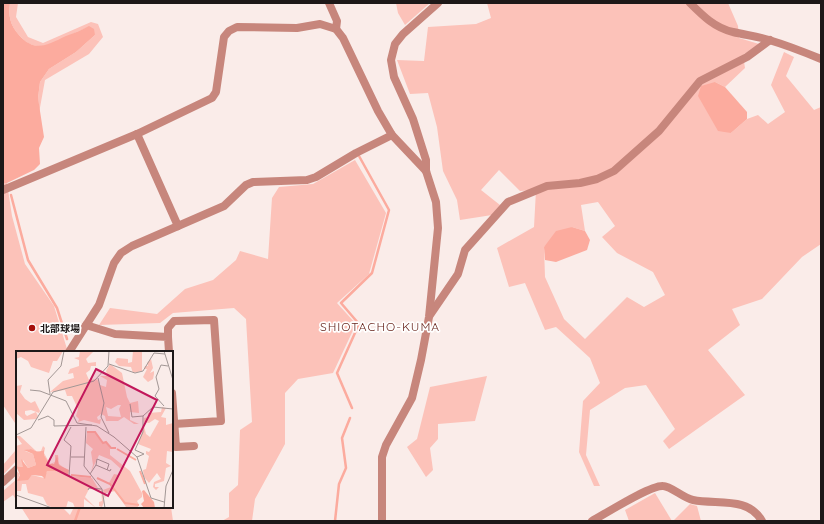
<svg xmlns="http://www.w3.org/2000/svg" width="824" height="524" viewBox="0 0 824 524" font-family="Quicksand,'Noto Sans JP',sans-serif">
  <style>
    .green { fill: #fcc2b9; fill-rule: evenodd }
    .water { fill: #fcab9e }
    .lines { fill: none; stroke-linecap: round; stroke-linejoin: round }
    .stream { stroke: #fcab9e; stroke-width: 2.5 }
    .minor { stroke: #c7867c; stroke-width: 8 }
    .poi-dot { fill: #a50f0b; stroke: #fff; stroke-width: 1.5 }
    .labels { text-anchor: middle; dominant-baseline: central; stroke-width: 3.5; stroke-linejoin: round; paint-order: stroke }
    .poi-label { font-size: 10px; font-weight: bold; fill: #1d1818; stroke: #fff; text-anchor: start }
    .quarter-label { font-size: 12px; letter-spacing: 1px; fill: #68241c; stroke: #fff }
    .inset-river { fill: none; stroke: #fcab9e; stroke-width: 2 }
    .inset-road { fill: none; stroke: #a29795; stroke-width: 1 }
    .view { fill: #c2185b; fill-opacity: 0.15; stroke: #c2185b; stroke-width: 2 }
    .inset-edge { fill: none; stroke: #1d1818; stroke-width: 2 }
  </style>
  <rect width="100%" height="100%" fill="#faece9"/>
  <g class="green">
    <path d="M10 3H18L16 17 28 37 43 43 91 22 98 24 103 37 89 54 45 80 39 113 38 98 40 82 49 69 76 52 95 35 89 27C81 30 74 33 66 37 47 46 35 53 19 35 10 25 8 15 10 3Z"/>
    <path d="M396 3H430L405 25 398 13Z"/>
    <path d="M487 3H728L738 26 739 38 759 44 743 55 745 68 725 87 715 82 731 133 747 119 758 115 768 124 785 112 771 85 784 52 794 57 786 76 814 110 821 107V244L802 257 762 299 732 309 740 325 708 350 745 395 669 449 663 441 675 429 646 385 625 388 590 410 586 455 600 486H594L579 452 583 401 600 383 590 358 556 327 545 330 525 283 509 287 497 248 534 227 536 190 520 191 499 170 481 190 500 205 492 215 460 220 457 200 443 171 437 127 428 93 410 94 397 60 424 61 428 27 476 24 491 18ZM598 202 615 226 602 237 617 253 653 272 665 295 644 307 627 297 585 339 564 319 545 277 544 247 572 227 585 231 581 205Z"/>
    <path d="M355 160 386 213 369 274 337 303 356 324 333 373 298 379 285 393V444L255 499 252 521H222L229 517V493L238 485 240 430 252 422 246 319 234 308 173 313 160 323 99 325 110 308 157 314 185 289 213 280 236 260 240 251 268 259 272 198 279 187 313 184Z"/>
    <path d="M3 183H7L12 216 25 264 54 306 67 349 66 352H17V423H15L17 430V460L3 475V465L15 451V423L3 405Z"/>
    <path d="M487 376 475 421 438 424V439L430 448 433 470 426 477 407 447 417 439 430 387Z"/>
    <path d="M17 479V501L13 495 3 502V491Z"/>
    <path d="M655 493 672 521H629L625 510Z"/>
    <path d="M690 504 697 506 701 521H673Z"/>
    <path d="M21 507H62L70 515 74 507H171L173 521H30Z"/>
  </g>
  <g class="water">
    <path d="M3 3H10C8 15 10 25 19 35 35 53 47 45 66 36 74 33 82 30 89 26L94 29 95 35 76 52 49 69 40 82 38 98 44 137 39 148 40 164 34 170 7 183H3Z"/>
    <path d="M715 82 725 87 747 112V119L731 133 718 131 698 96 701 86Z"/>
    <path d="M572 227 585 231 590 240 587 250 556 262 545 260 544 247 556 231Z"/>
  </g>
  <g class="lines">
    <g class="stream">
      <path d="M11 195 28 260 57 308 67 339"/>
      <path d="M352 408 337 373 359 324 341 303 372 273 389 210 359 156"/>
      <path d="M75 521 80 507"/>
      <path d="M335 521 339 484 346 468 342 438 350 418"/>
    </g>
    <g class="minor">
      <path d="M329 3 337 21 336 29"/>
      <path d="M690 3C703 16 715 28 733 32 745 35 757 36 769 40 786 45 804 52 821 59"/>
      <path d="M137 134 178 226"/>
      <path d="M3 190 137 134 212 98 216 92 224 37 229 31 237 27 297 28 320 24 336 29 343 38 378 111 392 135 426 171"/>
      <path d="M430 315 458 274 465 250 508 202 547 186 580 183 597 179 614 171 659 131 700 81 747 57 770 40"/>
      <path d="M86 325 115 334 168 337 169 352"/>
      <path d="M168 337V328L174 321 214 320 221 421 174 424"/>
      <path d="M69 352 99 305 114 263 121 253 132 246 224 206 246 185 253 182 307 180 316 177 356 153 392 135"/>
      <path d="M172 393 176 447 194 446"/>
      <path d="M3 482 17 469"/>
      <path d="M382 521V457L386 445 412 398 421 360 429 317 438 228 436 202 426 171V160L413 119 394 77 391 60 395 44 403 34 438 3"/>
      <path d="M592 521C605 514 650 485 663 486 671 486 683 498 693 500 717 505 748 496 762 521"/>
    </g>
  </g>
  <circle class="poi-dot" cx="32" cy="328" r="4"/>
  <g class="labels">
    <g class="poi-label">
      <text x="40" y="328">北部球場</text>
    </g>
    <g class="quarter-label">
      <text x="380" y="326">SHIOTACHO-KUMA</text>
    </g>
  </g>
  <g transform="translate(16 351)">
    <rect width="157" height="157" fill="#faece9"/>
    <path d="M0 0H47L41 10H37L33 22 15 16 12 10 5 6 0 8ZM64 0H78L70 8 72 12 80 11V15H75L74 19 70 22 73 29 81 28 84 34 90 36 91 29 84 25H92L90 20 94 13 106 22 111 46 114 52 122 50 123 62 114 61V69L123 73H118L108 66 102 70H90L89 65 85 63 81 66 82 69 85 68 84 73 68 69 62 71 63 68 60 65 62 58 56 45H51L49 39 34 41 47 30 58 27 57 22 52 23 54 18 63 15V9L58 7 63 6ZM102 54H105L103 58 105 66 92 65 90 56 95 58ZM117 0H126V20L117 22 115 16 103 15 99 11 101 7 112 8V12L116 11ZM135 8 137 17 134 22 138 20V23L137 28 132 31 127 26 131 18H128L129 15H132L131 12ZM6 34 4 41 9 48 15 52 19 50 24 60 23 62 15 59 9 60V63L11 65 20 61 22 65 20 68 8 69 0 62V35ZM146 56 150 57 145 66 150 67V74L157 72V101L151 100 150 112 155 115 150 117 148 130 139 133V136H143L140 139 137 136 138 131 145 128 141 122 133 132 128 126 127 119 130 118 133 105 130 103V100L133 101 135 98 122 93 128 75 130 83 134 86 143 70 139 68 133 72 128 71V67L132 66V62L145 61ZM79 81 87 92 90 91 94 97V104L114 120 126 142V146L121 150 123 154 121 157 110 156 99 140 90 142 89 148 87 139 95 136 93 132 98 123 103 124 105 118 95 109 83 104 75 121 77 114 75 101 77 98 70 92 71 82ZM0 85H4L20 100H25L27 95 29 97 28 102 34 113 39 111V104H42L43 113 47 116 43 114 42 108 37 113H32L28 104V99L22 101 14 98 9 100 17 103 20 114 12 117 7 109V116L0 115V95L6 93ZM0 120 4 123 2 128H12L16 124 28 127 31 120H44L51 125 76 127 82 137 86 139 88 151 86 156 83 155V151L86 150 85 139 73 138 69 146 80 157 68 148V157H59L57 152 52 150 50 157H37L31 154 27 146 12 142 10 133H6L5 140H0Z" fill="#fcc2b9" fill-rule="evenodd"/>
    <path d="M15 98 22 101 28 99V104L33 113H38L41 105 43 114 53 119 52 125 44 120H31L29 128 26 125 16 124 12 129 1 130 4 124 0 115 7 116 5 108 12 117 20 114 17 103 8 99ZM128 139 138 151 139 157H128L125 153 128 150 126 140Z" fill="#fcab9e"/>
    <path class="inset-river" d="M71 81H79L87 92 90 91 95 97H100M101 98 120 109M124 120 129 133M55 124 75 126M81 127 94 133 109 152 123 154"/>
    <path class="inset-road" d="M148 0 157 29M93 13 119 22 127 20 138 2 149 3M82 27 88 52 85 66 93 82M14 39 24 40 50 50 61 72 81 75 98 86 121 106 135 147 148 151M34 43 32 29 45 15 48 0M114 53 116 66 127 65M148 55 139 45 143 38 140 26 145 14 152 15M22 69 32 65 38 69V75L76 74M70 76 68 115 86 138 89 157M0 84 15 77 37 41 78 30 92 15 93 0M55 106H68M121 106 128 103 119 99 127 81V65L137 56 157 58M80 114 81 108 93 113 91 119M74 123 80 114 94 120 95 118M53 125 55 95 48 89 55 76M72 139 73 137 86 138M0 144 36 157M148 157 150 135 157 119"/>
    <path class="view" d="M80 18 141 49 92 145 31 114Z"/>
    <rect width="157" height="157" class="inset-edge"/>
  </g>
  <rect width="824" height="524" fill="none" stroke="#1d1818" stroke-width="8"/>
</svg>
